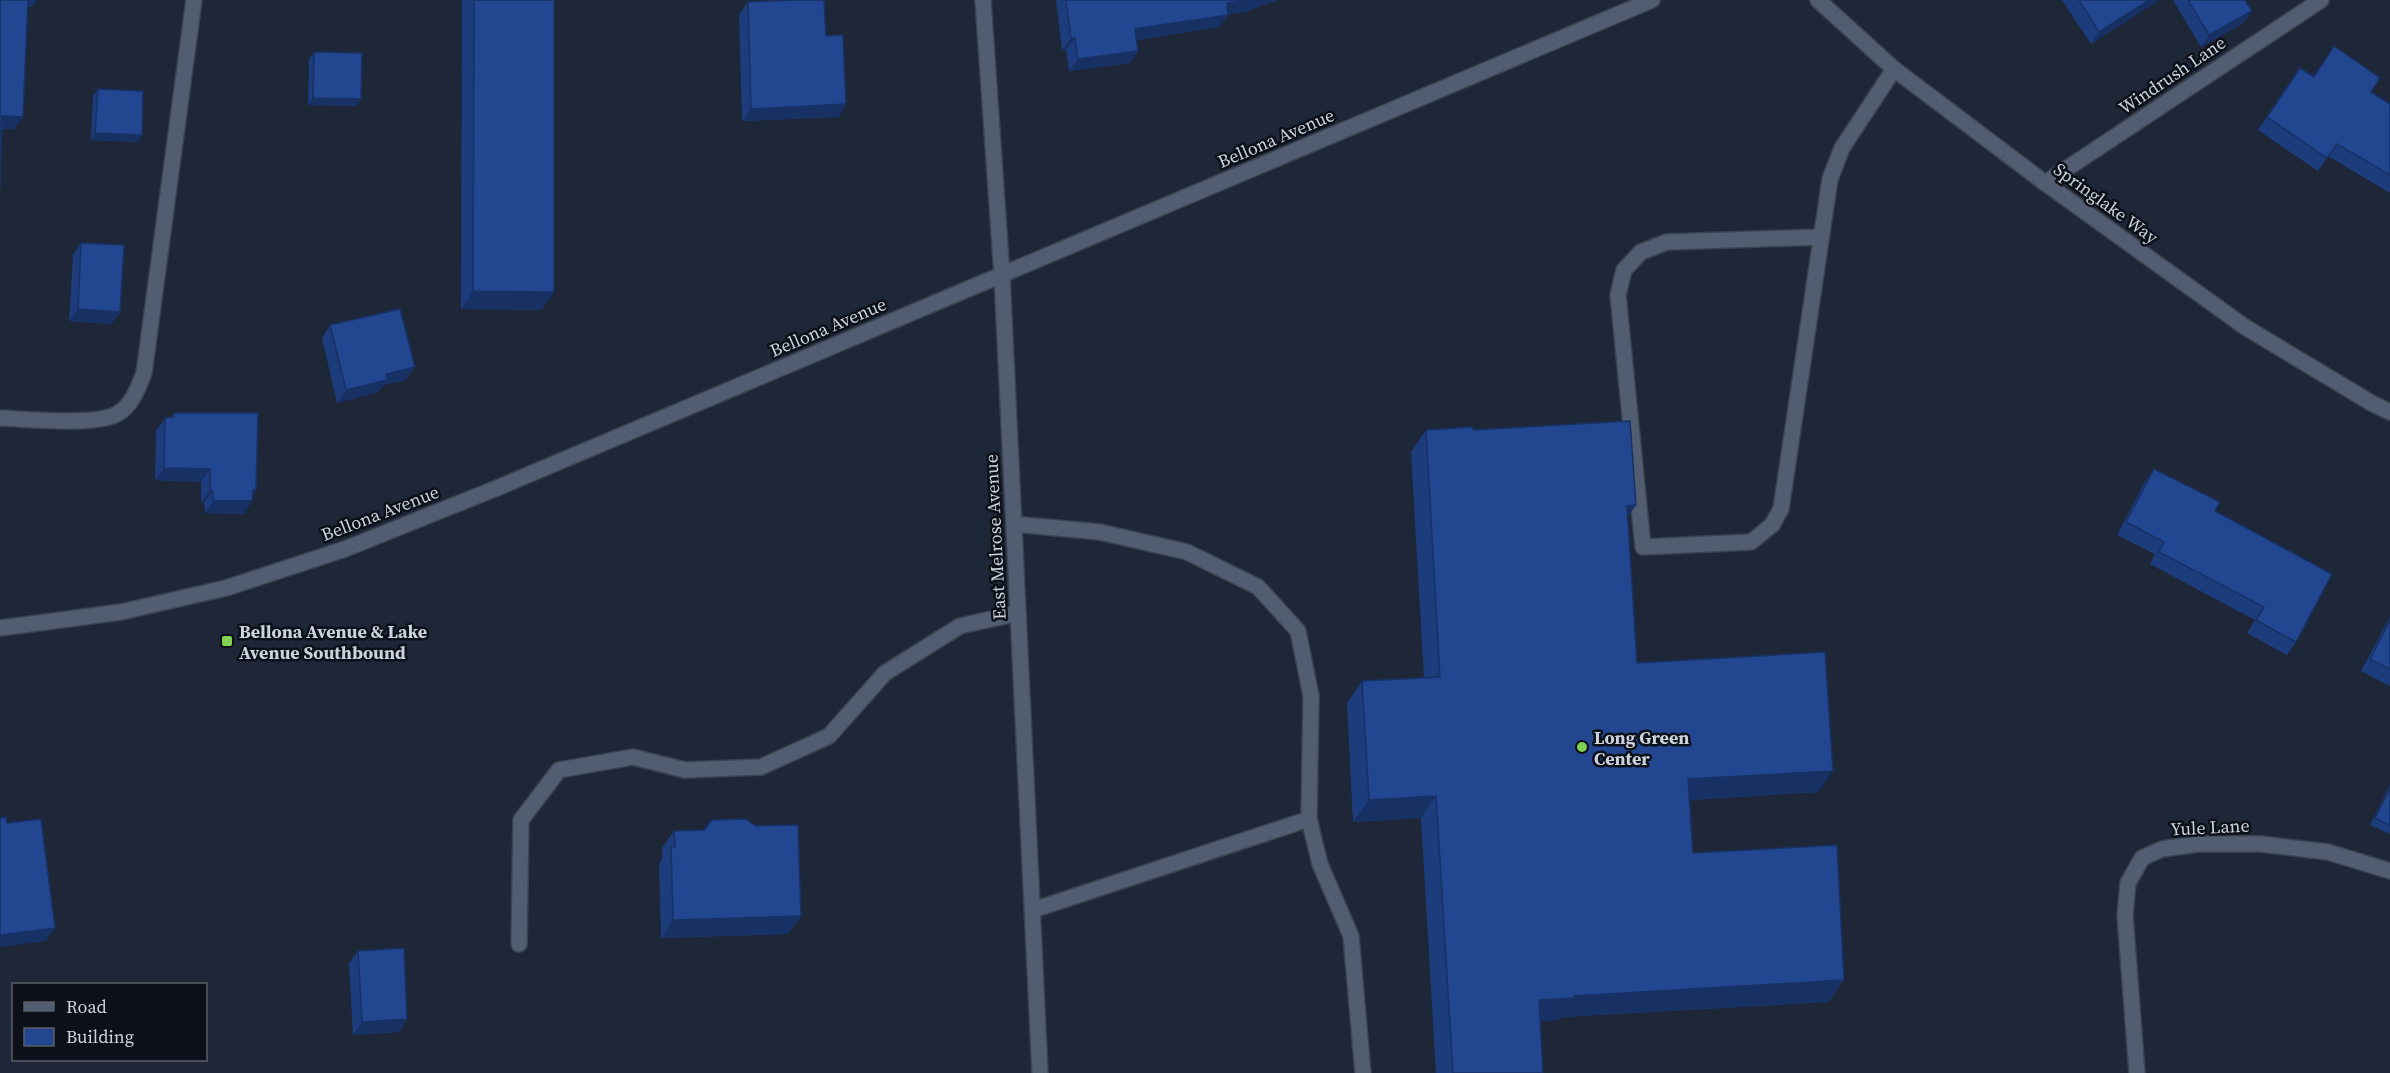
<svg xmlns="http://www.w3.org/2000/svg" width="2390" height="1073" viewBox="0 0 2390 1073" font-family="'Source Serif 4',serif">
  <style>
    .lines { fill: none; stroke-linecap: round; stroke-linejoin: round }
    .minor-casing { stroke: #3b4351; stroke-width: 18 }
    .minor { stroke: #535d71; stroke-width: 15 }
    .wall { fill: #1d3c7c }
    .shaded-wall { fill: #183165 }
    .building { fill: #224690; stroke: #183165; stroke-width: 1.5 }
    .poi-dot { fill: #7ed153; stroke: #0c1018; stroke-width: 2 }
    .labels { text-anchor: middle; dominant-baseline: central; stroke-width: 5; stroke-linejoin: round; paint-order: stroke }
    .street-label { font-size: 18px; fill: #ccd3de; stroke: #0c1018 }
    .poi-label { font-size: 18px; font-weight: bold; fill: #ccd3de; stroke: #0c1018; text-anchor: start }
  </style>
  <rect width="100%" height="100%" fill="#1e2738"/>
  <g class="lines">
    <defs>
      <g id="minor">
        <path d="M983 0 1002 276 1040 1073"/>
        <path d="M1818 0 1894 69 2045 183 2245 327 2373 404 2390 412"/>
        <path d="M2045 183 2321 0"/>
        <path d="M1821 237 1667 242 1641 252 1624 270 1618 295 1643 547 1751 542 1772 525 1781 509 1830 179 1842 148 1894 69"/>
        <path d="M0 418C25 419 96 426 117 414 132 406 138 388 144 373L194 0"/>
        <path d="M1014 524 1100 532 1187 552 1258 587 1298 631 1311 696 1309 819 1033 910"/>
        <path d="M0 628 121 612 226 588 345 549 497 488 1652 0"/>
        <path d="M1309 819 1320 864 1351 936 1363 1073"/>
        <path d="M519 944 521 820 559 770 633 757 685 770 761 767 829 736 885 673 960 626 1018 613"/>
        <path d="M2137 1073 2125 915 2128 883 2142 858 2162 849 2198 844H2261L2328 852 2390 871"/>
      </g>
    </defs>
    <use href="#minor" class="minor-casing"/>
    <use href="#minor" class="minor"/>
  </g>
  <g class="wall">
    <path d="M462 0H554V292L541 310 461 309Z"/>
    <path d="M1056 0H1278L1244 12 1228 14 1219 27 1137 40 1130 63 1069 71 1066 50H1062Z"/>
    <path d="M2062 0H2159L2091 44Z"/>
    <path d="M2173 0H2245L2252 11 2243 23 2201 47Z"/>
    <path d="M748 2 826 36 846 104 838 117 742 121 739 14Z"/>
    <path d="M2334 46 2371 92 2390 104V193L2328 156 2318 171 2258 130 2300 68 2313 77Z"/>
    <path d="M314 52 361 99 356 106 308 105 309 59Z"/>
    <path d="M98 89 142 135 138 142 91 140 93 96Z"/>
    <path d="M81 243 120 312 111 324 69 321 73 255Z"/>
    <path d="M330 325 415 367 406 380 383 385 378 392 337 403 322 338Z"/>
    <path d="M174 413 256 490 244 514 205 513 204 503H201V482L155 480 156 431 165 418H171Z"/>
    <path d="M1426 430H1473L1628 517 1637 663 1818 792 1690 800 1693 853 1829 1002 1561 1017 1559 1020 1540 1021 1543 1073H1436L1421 818 1353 822 1347 703 1362 681 1424 678 1411 452Z"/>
    <path d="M2154 469 2296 642 2287 655 2247 633 2255 620 2150 564 2155 554 2117 535 2145 482Z"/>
    <path d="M2390 617V686L2361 671Z"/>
    <path d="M2390 785V834L2370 825Z"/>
    <path d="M674 831 801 916 788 934 661 938 659 864 662 859V848Z"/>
    <path d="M358 951 407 1019 399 1032 353 1035 349 963Z"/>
  </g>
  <g class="shaded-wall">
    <path d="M24 0H37L32 7H19Z"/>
    <path d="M1252 0H1278L1244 12 1218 16 1227 3Z"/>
    <path d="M2149 0H2159L2091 44 2099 32Z"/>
    <path d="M2252 11 2243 23 2201 47 2209 35Z"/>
    <path d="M1228 15 1219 27 1127 41 1135 29Z"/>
    <path d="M1071 38H1075L1066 50H1062Z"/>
    <path d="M1138 51 1130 63 1069 71 1078 59Z"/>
    <path d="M313 98 361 99 356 106 308 105Z"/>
    <path d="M846 104 838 117 742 121 751 109Z"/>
    <path d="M2 116 23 117 14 129H0Z"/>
    <path d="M95 133 142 135 138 142 91 140Z"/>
    <path d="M473 291 554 292 541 310 461 309Z"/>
    <path d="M78 309 120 312 111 324 69 321Z"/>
    <path d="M415 367 406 380 383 385 378 392 337 403 346 390 386 374Z"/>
    <path d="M164 468 210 469 201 482 155 480Z"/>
    <path d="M210 490 213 491 204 503H201Z"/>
    <path d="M253 490H256L249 501H252L244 514 205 513 213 501Z"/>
    <path d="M1636 505 1621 527 1627 506Z"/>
    <path d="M1833 771 1818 792 1673 801 1688 779Z"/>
    <path d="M1436 796 1421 818 1353 822 1369 800Z"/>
    <path d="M801 916 788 934 661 938 673 920Z"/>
    <path d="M55 928 46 941 0 947V935Z"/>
    <path d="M1844 980 1829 1002 1561 1017 1559 1020 1523 1022 1539 1000 1574 996Z"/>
    <path d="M407 1019 399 1032 353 1035 362 1022Z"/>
  </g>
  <g class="building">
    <path d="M0 0H28L23 117 2 116 0 190Z"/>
    <path d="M474 0H554V292L473 291Z"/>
    <path d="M795 0H824L826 36 843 35 846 104 751 109 748 2Z"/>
    <path d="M1066 0H1252L1227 3 1228 15 1135 29 1138 51 1078 59 1075 38H1071Z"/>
    <path d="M2079 0H2149L2099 32Z"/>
    <path d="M2188 0H2245L2252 11 2209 35Z"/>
    <path d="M2334 46 2380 78 2371 92 2390 104V175L2337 144 2327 158 2267 117 2300 68 2314 77Z"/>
    <path d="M314 52 362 53 361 99 313 98Z"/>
    <path d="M98 89 143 91 142 135 95 133Z"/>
    <path d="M81 243 124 245 120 312 78 309Z"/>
    <path d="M400 309 415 367 386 374 387 380 346 390 330 325Z"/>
    <path d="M174 413H258L256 490H253L252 501H213V491L210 490V469L164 468 165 418 174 417Z"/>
    <path d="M1630 421 1636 505 1627 506 1637 663 1825 652 1833 771 1688 779 1693 853 1837 845 1844 980 1574 996V998L1539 1000 1543 1073H1453L1436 796 1369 800 1362 681 1440 677 1426 430 1473 427V430Z"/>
    <path d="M2154 469 2220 502 2215 511 2332 574 2296 642 2256 620 2264 607 2159 552 2164 542 2126 522Z"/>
    <path d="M2390 620V669L2370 659Z"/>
    <path d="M2390 788V826L2375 818Z"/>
    <path d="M6 817 7 823 41 819 55 928 0 935V818Z"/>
    <path d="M746 819 756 826 798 825 801 916 673 920 671 846 675 847 674 831 704 830 712 820Z"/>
    <path d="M404 948 407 1019 362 1022 358 951Z"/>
  </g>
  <g class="poi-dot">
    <rect x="221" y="635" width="12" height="12" rx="3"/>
    <circle cx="1582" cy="747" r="6"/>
  </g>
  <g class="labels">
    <g class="street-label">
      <text transform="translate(2172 75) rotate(-34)">Windrush Lane</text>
      <text transform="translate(1276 138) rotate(-23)">Bellona Avenue</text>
      <text transform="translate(2106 203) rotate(36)">Springlake Way</text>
      <text transform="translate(828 327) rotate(-23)">Bellona Avenue</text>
      <text transform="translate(380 513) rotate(-21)">Bellona Avenue</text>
      <text transform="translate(995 537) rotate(-93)">East Melrose Avenue</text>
      <text transform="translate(2210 827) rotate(-3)">Yule Lane</text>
    </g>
    <g class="poi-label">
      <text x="239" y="631">Bellona Avenue &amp; Lake<tspan x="239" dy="21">Avenue Southbound</tspan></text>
      <text x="1594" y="737">Long Green<tspan x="1594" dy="21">Center</tspan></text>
    </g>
  </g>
  <rect x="12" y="983" width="195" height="78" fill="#0c1018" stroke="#595e67" stroke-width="1.5"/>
  <rect x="24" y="1002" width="30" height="9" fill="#535d71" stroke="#595e67" stroke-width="1.5"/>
  <text x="66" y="1013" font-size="18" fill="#ccd3de">Road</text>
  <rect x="24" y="1028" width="30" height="18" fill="#224690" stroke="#595e67" stroke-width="1.5"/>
  <text x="66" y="1043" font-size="18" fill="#ccd3de">Building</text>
</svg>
